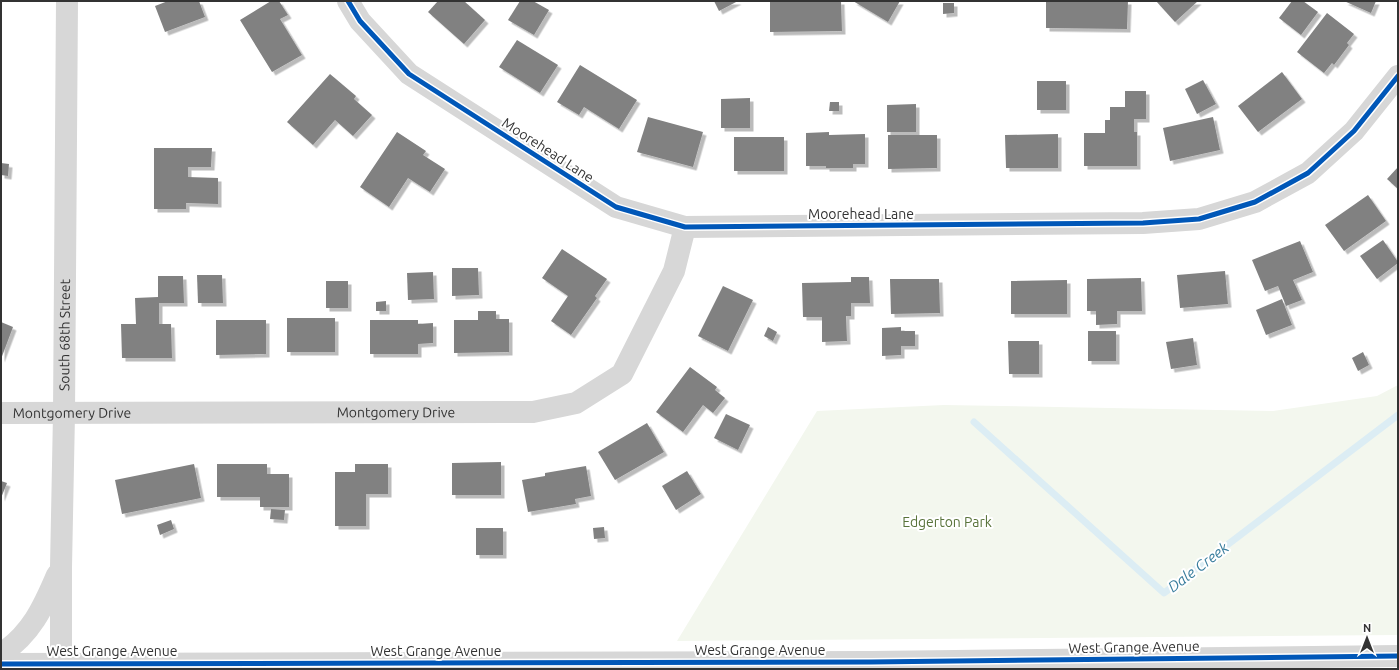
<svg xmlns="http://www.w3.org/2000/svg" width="1399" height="670" viewBox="0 0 1399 670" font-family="Ubuntu,sans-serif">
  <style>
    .green { fill: #f3f7ee }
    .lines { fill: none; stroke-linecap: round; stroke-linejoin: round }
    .stream { stroke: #dcedf4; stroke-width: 7 }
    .building { fill: #818181; filter: url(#shadow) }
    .minor { stroke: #d7d7d7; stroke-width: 22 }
    .cycleway-casing { stroke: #fff; stroke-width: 8 }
    .cycleway { stroke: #0057b8; stroke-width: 5 }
    .labels { text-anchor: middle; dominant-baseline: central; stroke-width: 4; stroke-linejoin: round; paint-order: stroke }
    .street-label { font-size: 14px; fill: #333; stroke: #fff }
    .park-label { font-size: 14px; fill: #59733b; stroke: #fff }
    .water-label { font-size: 15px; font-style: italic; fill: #387d9d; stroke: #fff }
  </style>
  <defs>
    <filter id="shadow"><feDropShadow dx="3.5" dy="3.5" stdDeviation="0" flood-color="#0004"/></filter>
  </defs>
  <rect width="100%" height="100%" fill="#fff"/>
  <path class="green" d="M1398 385V635L677 641 817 411 944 405 1273 411 1377 396Z"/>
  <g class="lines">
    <path class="stream" d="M974 422 1164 593 1398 415"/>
  </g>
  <g class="building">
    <path d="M168 1H199L205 17 165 32 155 6Z"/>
    <path d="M271 1H279L288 15 280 19 302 55 272 72 240 20Z"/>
    <path d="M438 1H464L485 20 464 44 428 12Z"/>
    <path d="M520 1H533L549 10 534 35 508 20Z"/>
    <path d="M714 1H738L719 11Z"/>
    <path d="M770 1H841L842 31 770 32Z"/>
    <path d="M853 1H900L888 22Z"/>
    <path d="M1046 1H1128L1127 29 1046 28Z"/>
    <path d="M1156 1H1198L1175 22Z"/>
    <path d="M1292 1H1303L1318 12 1301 35 1279 18Z"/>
    <path d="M1344 1H1376L1371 13Z"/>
    <path d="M943 3H954V13L943 14Z"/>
    <path d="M1327 13 1354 34 1347 43 1349 45 1334 65 1332 63 1324 73 1297 52Z"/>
    <path d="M517 40 558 65 540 93 499 67Z"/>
    <path d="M580 65 637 100 619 129 584 107 579 115 557 102Z"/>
    <path d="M1282 72 1302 99 1258 132 1238 106Z"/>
    <path d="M330 74 356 96 354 99 372 115 353 136 335 120 313 145 287 122Z"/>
    <path d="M1203 80 1216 104 1197 114 1185 89Z"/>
    <rect x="1037" y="81" width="29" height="29"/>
    <path d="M1125 91H1146V119H1134V132H1137V166H1084V133H1105V120H1110V107H1125Z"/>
    <path d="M750 98V128H721V99Z"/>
    <path d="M830 102H839V111H829Z"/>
    <path d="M916 104V132H887V105Z"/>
    <path d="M648 117 703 132 693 167 637 152Z"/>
    <path d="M1213 117 1220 150 1170 161 1163 128Z"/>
    <path d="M397 132 426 151 423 155 445 169 430 192 408 178 389 207 360 187Z"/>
    <path d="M829 132V135L865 134V164H853V168H826V166H806V133Z"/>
    <path d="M1058 134V168H1006L1005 135Z"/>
    <path d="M888 135H937V168L888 169Z"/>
    <rect x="734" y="137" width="50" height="34"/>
    <path d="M154 148H212L211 167H188V177L218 178V204L186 203V209H154Z"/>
    <path d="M1 163 9 164 8 176 1 175Z"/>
    <path d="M1398 167V189L1387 179Z"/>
    <path d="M1368 195 1386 221 1344 251 1325 225Z"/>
    <path d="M1383 240 1398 262V263L1377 279 1360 256Z"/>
    <path d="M1300 241 1313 272 1293 280 1302 300 1286 306 1278 286 1265 291 1252 260Z"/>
    <path d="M562 249 607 279 595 296 597 298 571 335 551 321 568 296 542 278Z"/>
    <path d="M452 268H478L479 295 452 296Z"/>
    <path d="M1225 271 1228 304 1180 308 1177 275Z"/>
    <path d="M433 272 434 299 408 300 407 273Z"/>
    <path d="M197 275H222L223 303H198Z"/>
    <path d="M158 276H183L184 303H159V324H171L172 358H122L121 324H136L135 298 158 297Z"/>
    <path d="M851 277H869L870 303H851V316H846L847 341 822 342V317H803L802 283 851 282Z"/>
    <path d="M1141 278 1142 311H1117V324L1096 325V311H1087V279Z"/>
    <path d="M890 279H939L940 313 891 314Z"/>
    <path d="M1067 280V314H1011V281Z"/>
    <rect x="326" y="281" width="22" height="27"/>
    <path d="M723 286 753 300 728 351 698 336Z"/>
    <path d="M1282 299 1292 325 1266 335 1256 310Z"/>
    <path d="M386 301V311H376V302Z"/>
    <path d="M478 311H496V319H509V352L454 353V320H478Z"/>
    <rect x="287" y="318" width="48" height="34"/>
    <path d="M216 320H266V354L216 355Z"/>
    <path d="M370 320H418V324L433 323V343L418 344V354H370Z"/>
    <path d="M1 322 13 327 1 359Z"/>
    <path d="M768 327 777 332 773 341 764 336Z"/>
    <path d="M901 327V331H915V346H901V355L882 356V328Z"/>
    <rect x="1088" y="331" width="28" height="30"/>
    <path d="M1193 338 1197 365 1171 369 1166 342Z"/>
    <path d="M1008 341H1039V374H1009Z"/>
    <path d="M1363 352 1369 365 1358 371 1352 358Z"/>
    <path d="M690 367 717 387 715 390 725 398 713 413 703 405 683 432 656 412Z"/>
    <path d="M726 414 750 425 738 450 714 438Z"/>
    <path d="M647 423 664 452 615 480 598 452Z"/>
    <path d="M501 462V495H452V463Z"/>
    <path d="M194 464 201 498 122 514 115 480Z"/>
    <path d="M217 464H267V474H289V507H260V497H217Z"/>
    <path d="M355 464H388V494H366V526H335V472H355Z"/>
    <path d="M586 466 591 496 575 499 576 504 528 512 522 480 545 476V473Z"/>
    <path d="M687 471 701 494 676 510 662 486Z"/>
    <path d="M1 481 7 483 1 498Z"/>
    <path d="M271 509 285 510 284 520 270 519Z"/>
    <path d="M171 520 174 529 160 535 157 525Z"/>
    <path d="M604 527 605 538 594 539 593 528Z"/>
    <rect x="476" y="528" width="27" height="27"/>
  </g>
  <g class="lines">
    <g class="minor">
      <path d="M348 1 360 21 409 74 616 207 685 227 1143 223 1199 219 1255 202 1308 173 1354 131 1398 76"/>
      <path id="s1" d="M1 413 533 412 576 403 622 374 674 271 685 227"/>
      <path d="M1 654C31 634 43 608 57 575"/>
      <path d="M1 664 871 662 1398 656"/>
      <path id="s2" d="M61 669V567L64 414 67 1"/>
    </g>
    <defs>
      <g id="cycleway">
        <path d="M348 1 360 21 409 74 616 207 685 227 1143 223 1199 219 1255 202 1308 173 1354 131 1398 76"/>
        <path d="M1 664 871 662 1398 656"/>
      </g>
    </defs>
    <use href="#cycleway" class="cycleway-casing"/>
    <use href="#cycleway" class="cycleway"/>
  </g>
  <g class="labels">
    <g class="street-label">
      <text transform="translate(548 150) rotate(33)">Moorehead Lane</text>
      <text x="861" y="214">Moorehead Lane</text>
      <text stroke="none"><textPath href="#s2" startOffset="334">South 68th Street</textPath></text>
      <text stroke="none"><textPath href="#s1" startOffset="395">Montgomery Drive</textPath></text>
      <text stroke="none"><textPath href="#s1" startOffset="71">Montgomery Drive</textPath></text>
      <text transform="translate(1134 647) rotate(-1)">West Grange Avenue</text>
      <text x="760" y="650">West Grange Avenue</text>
      <text x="112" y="651">West Grange Avenue</text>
      <text x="436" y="651">West Grange Avenue</text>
    </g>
    <g class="park-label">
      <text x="947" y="522">Edgerton Park</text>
    </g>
    <g class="water-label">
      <text transform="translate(1198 567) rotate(-37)">Dale Creek</text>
    </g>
  </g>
  <rect width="1399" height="670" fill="none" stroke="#333333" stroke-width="4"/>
  <g transform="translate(1367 638)" stroke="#ffffff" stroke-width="3" paint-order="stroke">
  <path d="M0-3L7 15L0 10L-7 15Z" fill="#333333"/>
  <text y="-6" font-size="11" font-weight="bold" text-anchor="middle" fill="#333333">N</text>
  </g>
</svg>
